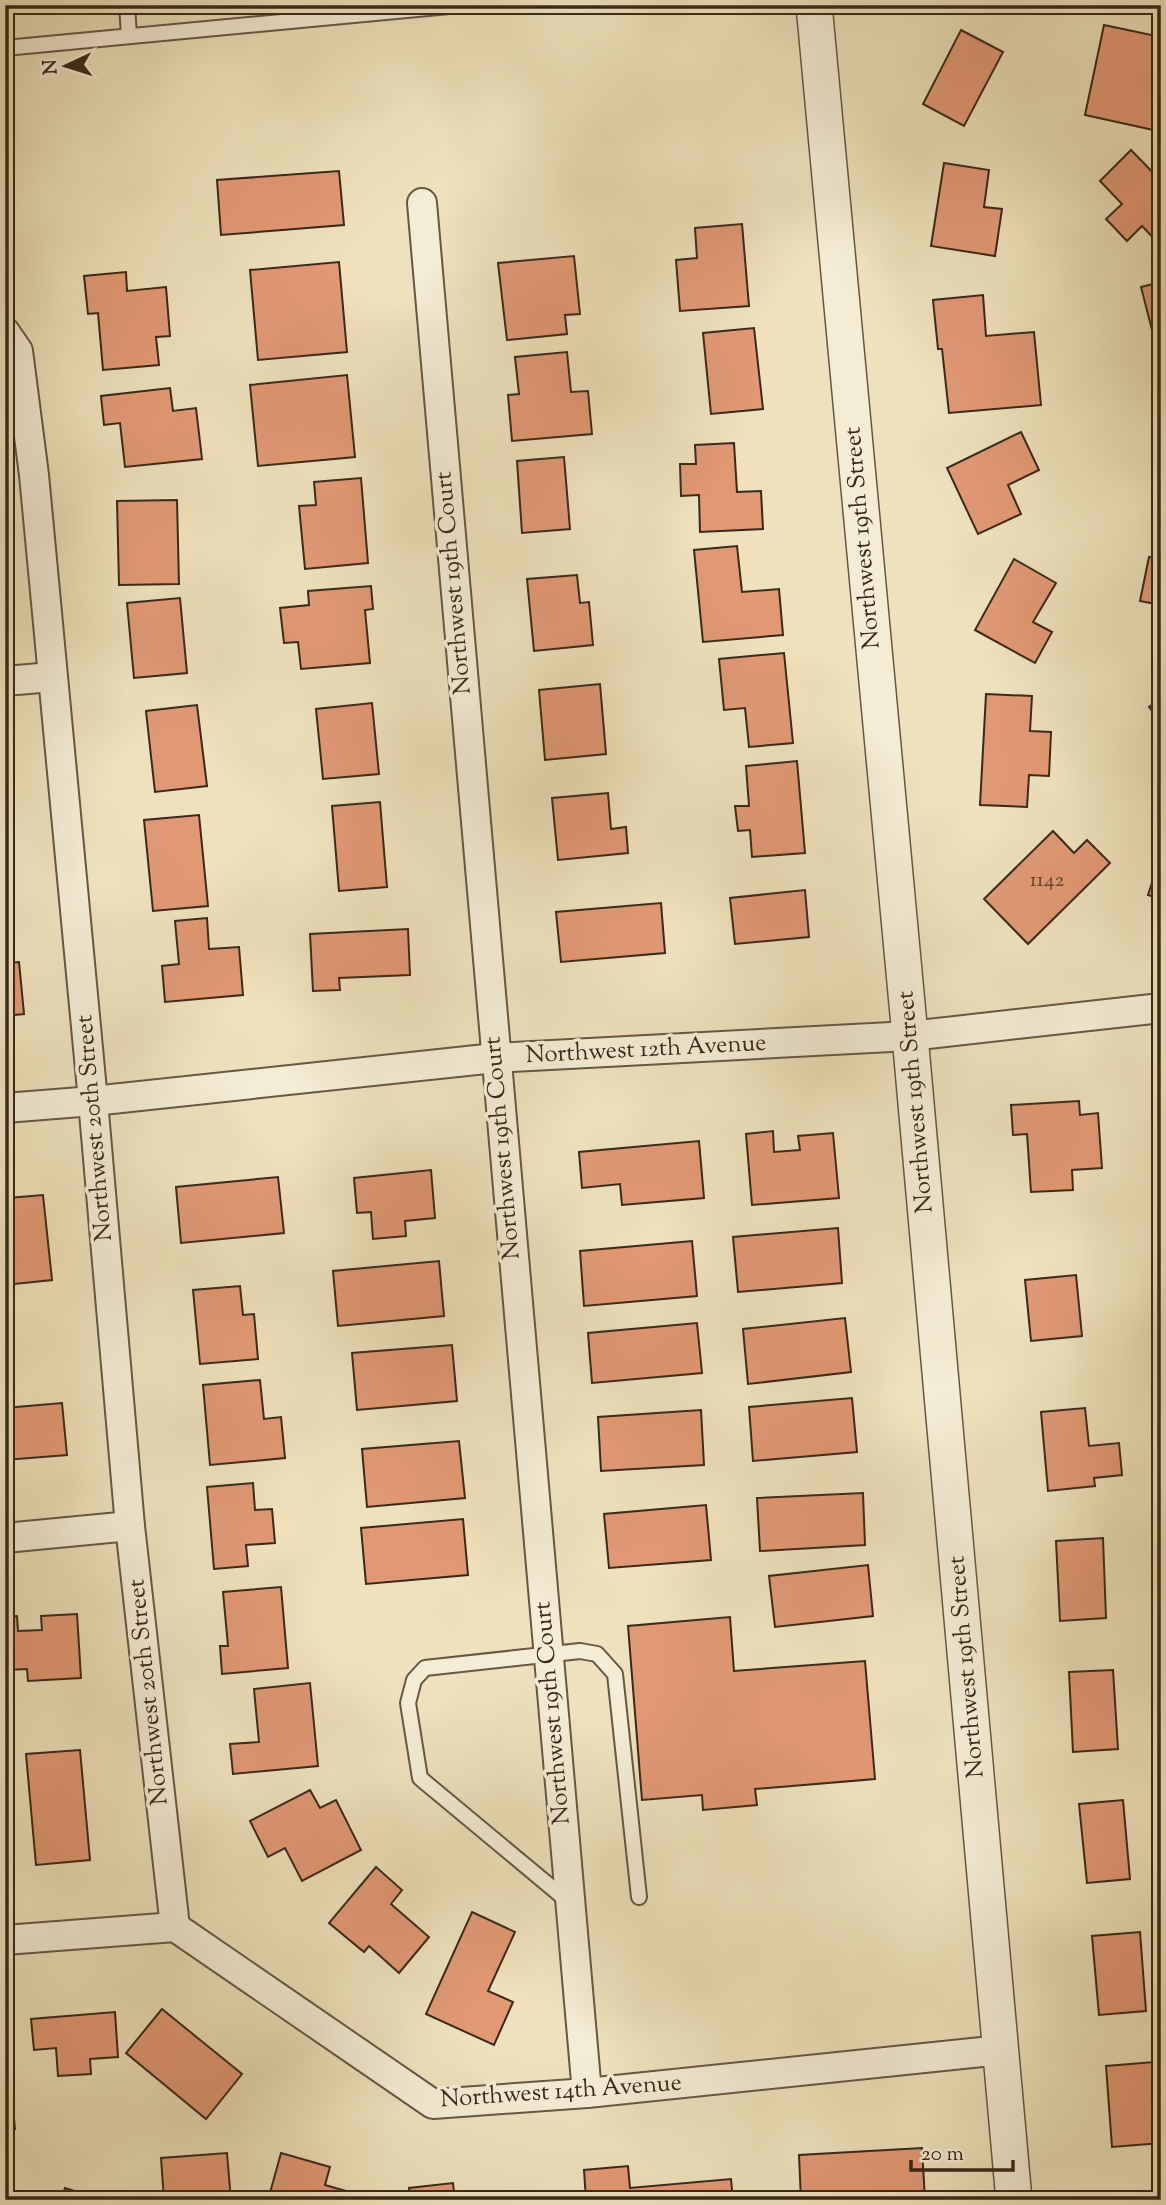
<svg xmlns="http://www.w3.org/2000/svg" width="1166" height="2205" viewBox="0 0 1166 2205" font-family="'Sorts Mill Goudy',serif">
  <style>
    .building { fill: #e19975; stroke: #3a2919; stroke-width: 2 }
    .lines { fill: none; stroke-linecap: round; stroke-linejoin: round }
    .service-casing { stroke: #675742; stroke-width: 18 }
    .minor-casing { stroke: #675742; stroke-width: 32 }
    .tertiary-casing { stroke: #675742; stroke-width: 38 }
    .service { stroke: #f4ecd3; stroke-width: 14 }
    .minor { stroke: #f4ecd3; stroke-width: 28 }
    .tertiary { stroke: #f4ecd3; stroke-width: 35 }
    .labels { text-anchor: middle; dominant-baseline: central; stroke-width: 7; stroke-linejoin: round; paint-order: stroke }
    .number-label { font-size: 21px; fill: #644530 }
    .street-label { font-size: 24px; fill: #3a2919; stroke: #f4ecd3 }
  </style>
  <rect width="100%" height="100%" fill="#eee1bb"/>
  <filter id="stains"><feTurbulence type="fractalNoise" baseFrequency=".00286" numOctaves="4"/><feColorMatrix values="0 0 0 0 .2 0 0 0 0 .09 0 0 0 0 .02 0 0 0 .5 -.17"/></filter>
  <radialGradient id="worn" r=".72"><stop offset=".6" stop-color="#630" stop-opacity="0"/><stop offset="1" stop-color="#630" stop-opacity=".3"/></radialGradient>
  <g class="building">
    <path d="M1104 25 1161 37V120L1158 131 1085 115Z"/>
    <path d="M961 30 1003 52 964 126 923 104Z"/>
    <path d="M1131 150 1161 181V246L1142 226 1127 241 1106 219 1122 204 1100 181Z"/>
    <path d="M944 163 989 170 984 207 1002 209 995 256 931 246Z"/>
    <path d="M339 171 344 225 221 235 217 180Z"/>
    <path d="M742 224 749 306 680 311 676 260 697 258 695 228Z"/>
    <path d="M574 256 580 314 565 315 567 334 507 340 498 263Z"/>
    <path d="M339 262 347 352 258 360 250 270Z"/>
    <path d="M126 272 127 291 166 287 170 336 156 337 159 365 103 370 98 313 88 314 84 276Z"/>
    <path d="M1161 282V365L1141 287Z"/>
    <path d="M983 295 986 336 1034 332 1041 405 949 413 942 349H938L933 300Z"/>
    <path d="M754 328 763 409 711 414 703 333Z"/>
    <path d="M567 352 571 392 588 391 592 434 512 441 508 395 519 394 515 357Z"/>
    <path d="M347 375 355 457 258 466 250 385Z"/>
    <path d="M170 388 173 411 196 408 202 459 125 467 120 423 104 425 101 396Z"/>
    <path d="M1021 432 1039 470 1008 485 1021 514 978 534 947 468Z"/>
    <path d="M734 443 737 492 761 491 763 529 700 532 699 495 681 496 680 464H696L695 445Z"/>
    <path d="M564 457 570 529 522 533 517 461Z"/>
    <path d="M361 478 368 563 305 569 299 506 316 505 314 482Z"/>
    <path d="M177 500 179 584 119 585 117 501Z"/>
    <path d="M737 546 742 592 779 589 783 635 703 642 694 550Z"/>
    <path d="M1149 557 1161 559V605L1140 601Z"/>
    <path d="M1014 559 1056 583 1033 622 1052 632 1035 663 975 630Z"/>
    <path d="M577 575 580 603 589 602 593 645 534 651 527 579Z"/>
    <path d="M371 586 373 609 365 610 370 663 301 669 298 642 284 643 280 608 309 605 308 591Z"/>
    <path d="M180 598 187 673 134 678 127 603Z"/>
    <path d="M784 653 793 743 749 747 745 708 724 710 719 659Z"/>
    <path d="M600 684 606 754 545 760 539 690Z"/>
    <path d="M986 694 1032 696 1030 731 1051 732 1049 776 1029 775 1027 807 980 805Z"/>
    <path d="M1161 698V722L1149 707Z"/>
    <path d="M372 703 379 774 323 779 316 709Z"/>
    <path d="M197 705 207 786 155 792 146 711Z"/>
    <path d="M797 761 805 853 752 857 750 830 738 831 735 806H749L746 766Z"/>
    <path d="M608 793 611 829 626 827 628 853 558 860 552 798Z"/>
    <path d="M380 802 387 887 339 891 332 806Z"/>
    <path d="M199 815 208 906 153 911 144 820Z"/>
    <path d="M1053 831 1074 853 1087 840 1110 863 1028 944 984 899Z"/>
    <path d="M1161 855V899L1148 895Z"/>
    <path d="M805 890 809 937 735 944 730 898Z"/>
    <path d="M661 903 665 953 561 962 556 912Z"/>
    <path d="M207 918 209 949 239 947 243 995 165 1002 162 966 179 964 175 921Z"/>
    <path d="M408 929 410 975 339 978 340 990 313 991 310 934Z"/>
    <path d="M19 962 24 1014 5 1016V963Z"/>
    <path d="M1079 1101 1080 1115 1098 1113 1102 1168 1072 1170 1073 1190 1031 1192 1027 1134 1013 1135 1011 1105Z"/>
    <path d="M773 1131 774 1152 800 1150 798 1136 833 1133 839 1198 752 1205 746 1134Z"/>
    <path d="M699 1141 704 1198 622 1205 620 1184 582 1188 579 1152Z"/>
    <path d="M431 1170 435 1218 405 1221 406 1236 373 1239 371 1212 357 1213 354 1178Z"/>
    <path d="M278 1177 284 1233 181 1243 176 1187Z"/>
    <path d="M43 1195 52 1280 5 1285V1215H10L8 1198Z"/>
    <path d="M838 1228 842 1283 738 1292 733 1237Z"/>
    <path d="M692 1241 697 1296 584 1306 580 1251Z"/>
    <path d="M439 1261 444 1316 338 1326 333 1271Z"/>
    <path d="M1076 1275 1082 1336 1031 1341 1025 1280Z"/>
    <path d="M240 1286 243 1315 254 1314 258 1359 200 1364 193 1290Z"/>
    <path d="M845 1318 851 1372 748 1384 743 1329Z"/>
    <path d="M697 1323 702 1373 592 1383 588 1333Z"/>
    <path d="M452 1345 457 1401 357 1410 352 1353Z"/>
    <path d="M260 1380 264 1419 281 1417 285 1458 210 1465 203 1385Z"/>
    <path d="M852 1398 857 1452 753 1461 749 1407Z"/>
    <path d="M62 1403 67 1455 5 1460V1408Z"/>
    <path d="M1085 1408 1089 1446 1119 1443 1122 1475 1094 1478 1095 1486 1048 1491 1041 1412Z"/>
    <path d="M701 1410 704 1465 601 1471 598 1417Z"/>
    <path d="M459 1441 465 1498 367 1507 362 1449Z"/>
    <path d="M253 1483 255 1510 272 1509 275 1543 246 1545 248 1566 214 1569 207 1487Z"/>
    <path d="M863 1493 865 1545 760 1551 757 1498Z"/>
    <path d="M706 1505 711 1560 609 1568 604 1514Z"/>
    <path d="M463 1519 468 1575 366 1584 361 1528Z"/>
    <path d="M1103 1538 1106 1618 1060 1621 1056 1541Z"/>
    <path d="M868 1565 873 1616 775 1627 769 1576Z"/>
    <path d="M281 1587 288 1668 222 1674 220 1646H228L223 1592Z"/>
    <path d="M77 1614 81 1678 28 1681 27 1669 5 1670V1617L17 1616 18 1631 42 1630 41 1616Z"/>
    <path d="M730 1617 734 1671 865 1661 875 1779 755 1789 757 1805 703 1810 702 1795 642 1800 628 1626Z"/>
    <path d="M1113 1670 1118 1749 1073 1752 1069 1672Z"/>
    <path d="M310 1683 318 1766 233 1774 230 1744 259 1742 254 1689Z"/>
    <path d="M80 1750 90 1860 36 1865 26 1754Z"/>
    <path d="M310 1790 320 1808 336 1800 361 1850 302 1881 285 1848 268 1857 250 1821Z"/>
    <path d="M1123 1800 1130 1879 1087 1883 1079 1804Z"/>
    <path d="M376 1867 402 1890 391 1904 429 1937 399 1973 369 1946 364 1952 329 1923Z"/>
    <path d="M472 1912 515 1932 488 1991 513 2002 494 2045 426 2014Z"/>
    <path d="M1140 1932 1146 2011 1099 2015 1092 1936Z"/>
    <path d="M162 2009 242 2074 206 2119 126 2053Z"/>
    <path d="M115 2012 118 2057 90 2059 91 2074 58 2076 56 2048 34 2050 31 2019Z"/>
    <path d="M5 2023 15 2129 5 2130Z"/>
    <path d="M1154 2062 1161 2143 1112 2147 1106 2066Z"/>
    <path d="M922 2148 925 2200H801L799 2155Z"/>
    <path d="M227 2153 231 2200H164L161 2158Z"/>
    <path d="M281 2153 330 2167 325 2185 367 2197 366 2200H268Z"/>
    <path d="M628 2166 630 2188 731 2179 733 2200H586L584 2170Z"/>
    <path d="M453 2183 455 2200H410L409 2188Z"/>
    <path d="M65 2188 102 2200H61Z"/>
    <path d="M1161 2194V2200H1117L1116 2198Z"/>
    <path d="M554 2195 555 2200H502Z"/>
  </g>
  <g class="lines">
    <defs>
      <g id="service">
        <path d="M127 5 129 36"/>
        <path d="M5 48 460 5"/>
        <path d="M569 1902 420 1778 408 1703 414 1680 425 1668 580 1651 597 1654 615 1674 639 1897"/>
      </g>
      <g id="minor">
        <path d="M422 203 587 2093"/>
        <path d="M5 332 18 351 34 475 93 1101 130 1526 175 1927"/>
        <path d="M5 681 52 677"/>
        <path d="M5 1108 93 1101 495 1058 910 1036 1161 1008"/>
        <path d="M5 1538 130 1526"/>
        <path d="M5 1940 175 1927 433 2104 587 2093 1001 2050"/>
      </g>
      <path id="tertiary" d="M814 5 910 1036 1014 2200"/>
    </defs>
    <use href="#service" class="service-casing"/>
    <use href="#minor" class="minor-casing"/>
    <use href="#tertiary" class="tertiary-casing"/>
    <use href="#service" class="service"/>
    <use href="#minor" class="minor"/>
    <use href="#tertiary" class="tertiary"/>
  </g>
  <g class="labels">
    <g class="number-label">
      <text x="1047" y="881">1142</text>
    </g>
    <g class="street-label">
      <text transform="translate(863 538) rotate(-95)">Northwest 19th Street</text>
      <text transform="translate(454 583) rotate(-95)">Northwest 19th Court</text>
      <text transform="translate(646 1050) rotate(-3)">Northwest 12th Avenue</text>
      <text transform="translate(916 1102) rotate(-95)">Northwest 19th Street</text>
      <text transform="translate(95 1128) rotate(-95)">Northwest 20th Street</text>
      <text transform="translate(503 1148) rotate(-95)">Northwest 19th Court</text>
      <text transform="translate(967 1667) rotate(-95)">Northwest 19th Street</text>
      <text transform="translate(149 1692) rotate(-96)">Northwest 20th Street</text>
      <text transform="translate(553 1713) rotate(-95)">Northwest 19th Court</text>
      <text transform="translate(561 2092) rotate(-4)">Northwest 14th Avenue</text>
    </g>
  </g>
  <rect width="1166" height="2205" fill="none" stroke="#eee1bb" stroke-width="28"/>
  <rect x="7" y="7" width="1152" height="2191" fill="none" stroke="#3a2919" stroke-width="3.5"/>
  <rect x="14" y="14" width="1138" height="2177" fill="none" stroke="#3a2919" stroke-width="2"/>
  <g transform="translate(66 66) rotate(266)" stroke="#f4ecd3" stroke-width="5" paint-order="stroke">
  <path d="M0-5L12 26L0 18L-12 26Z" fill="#3a2919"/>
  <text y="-10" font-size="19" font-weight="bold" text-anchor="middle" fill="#3a2919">N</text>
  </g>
  <path d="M911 2160v10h102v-10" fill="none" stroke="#3a2919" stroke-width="3.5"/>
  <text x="921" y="2160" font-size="21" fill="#3a2919" stroke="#f4ecd3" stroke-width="5" paint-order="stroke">20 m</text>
  <rect width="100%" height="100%" filter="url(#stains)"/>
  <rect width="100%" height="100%" fill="url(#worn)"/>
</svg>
